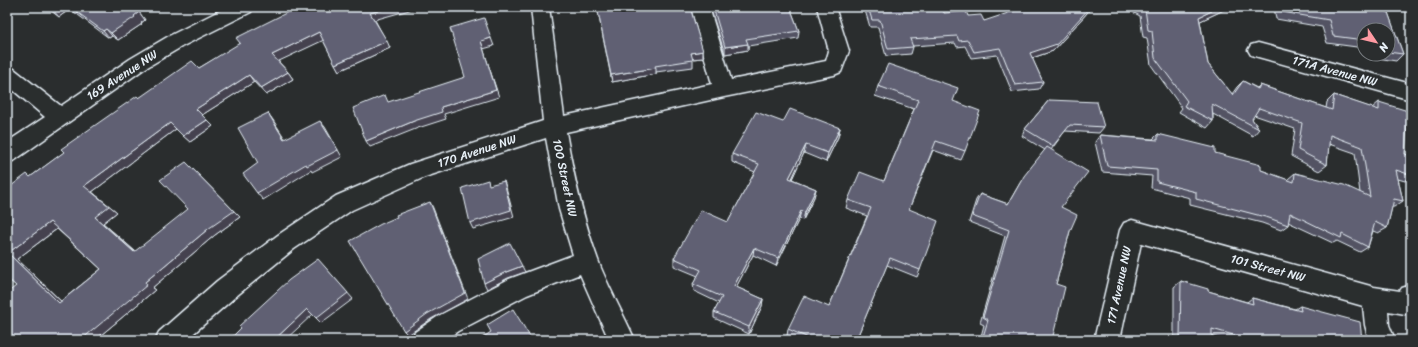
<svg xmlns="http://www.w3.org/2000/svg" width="1418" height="347" viewBox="0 0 1418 347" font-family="Sriracha,sans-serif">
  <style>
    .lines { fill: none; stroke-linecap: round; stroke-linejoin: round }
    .minor-casing { stroke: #e8f1f8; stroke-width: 3 }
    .minor { fill: #2a2d2e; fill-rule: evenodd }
    .wall { fill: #535363; stroke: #e8f1f8; fill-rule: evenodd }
    .shaded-wall { fill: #444350; stroke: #e8f1f8 }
    .building { fill: #616073; stroke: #e8f1f8; fill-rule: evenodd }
    .labels { text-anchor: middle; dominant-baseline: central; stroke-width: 4; stroke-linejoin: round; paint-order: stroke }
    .street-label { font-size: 12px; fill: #e8f1f8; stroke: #2a2d2e }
  </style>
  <rect width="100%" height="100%" fill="#2a2d2e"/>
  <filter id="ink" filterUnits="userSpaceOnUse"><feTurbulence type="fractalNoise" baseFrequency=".025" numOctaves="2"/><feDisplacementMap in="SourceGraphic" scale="8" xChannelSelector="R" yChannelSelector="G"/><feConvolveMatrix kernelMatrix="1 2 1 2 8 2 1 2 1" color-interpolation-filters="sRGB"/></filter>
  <g filter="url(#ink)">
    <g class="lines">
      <defs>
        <g id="minor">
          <path d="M227 7H253L251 12 183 46 144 69 15 160 7 163V142L45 117 7 85V66L14 69 61 106 130 59 169 36Z"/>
          <path d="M531 7H549L564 116 712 84 691 7H709L731 80 826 61 829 51 817 7H835L849 51 841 72 834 75 724 97 566 132C574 178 584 224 601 268 611 292 624 316 635 340H609L580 274 527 295 458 331 445 340H411L415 332 440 315 509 279 573 255 559 209 546 138 425 177 352 210 294 249 235 297 186 340H155L159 332 217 281 278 235 336 196 410 164 543 121Z"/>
          <path d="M1258 43 1411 84V100L1251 55 1248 50 1251 45Z"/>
          <path d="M1132 220 1374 287 1400 291 1402 288 1411 285V312L1405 314 1388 311 1389 325 1395 340H1369L1365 325 1363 306 1141 243 1120 340H1094L1120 230 1124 223Z"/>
        </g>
      </defs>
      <use href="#minor" class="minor-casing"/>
      <use href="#minor" class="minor"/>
    </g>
    <g class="wall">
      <path d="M46 7H131L139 12 145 20 141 23 142 24 118 40 112 36 109 38 70 9 59 17Z"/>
      <path d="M597 7 703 51V58L693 59V67L656 72V74L612 82Z"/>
      <path d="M711 7H790L799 31 798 38 748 46V50L725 54 711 10Z"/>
      <path d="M864 7H942L944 13 968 16 984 21 1091 7 1087 13 1053 51 1032 58 1043 82 1039 89 1012 92 997 55 971 58 965 46 957 47 955 43 913 46V47L911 54 886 56 878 27H870Z"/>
      <path d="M1123 7H1235L1228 8 1200 21 1208 64 1232 94 1237 87 1243 81 1257 88 1260 85 1326 108 1327 102 1334 95 1372 108 1379 102 1405 154 1411 156V177L1405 181 1398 179 1403 201 1394 207H1392L1387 228 1378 233 1373 231 1368 247 1360 252 1337 241 1333 243 1288 222V225L1281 230 1262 223 1190 205V198L1151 188 1152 176 1102 172 1095 142 1100 135 1153 139 1158 134 1215 153 1288 180V179L1295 173 1360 193 1355 153 1329 144 1327 165 1319 171 1291 156 1295 129 1254 115 1252 119 1259 129 1253 136 1213 114V121L1207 128 1179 112 1182 108 1151 65 1147 38 1143 37 1140 16Z"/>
      <path d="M1274 7H1386L1403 54 1396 61 1371 57 1370 54H1388V30H1364V48L1327 43 1322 27 1276 19Z"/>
      <path d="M302 8 308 10 375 20 390 48 339 71 323 40 278 61 288 72 293 79 266 95 254 82 202 115 213 126 190 142 176 129 92 192 117 212 103 223 135 251 240 217 215 235 152 288 155 290 95 340H7L16 286 7 278 30 177 139 98 199 68ZM57 229 101 269 61 301 17 259Z"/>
      <path d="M878 86 953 101 965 151 961 160 933 150 909 209 920 270 917 277 887 265 856 340H797L787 336 788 329 829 307 867 216 846 208 848 200 884 181 914 109 875 96Z"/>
      <path d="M1049 100 1104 127 1099 133 1065 131 1051 150 1061 207 1070 231 1056 284 1052 340H980L984 325 980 323 1005 236 969 222 976 200 980 194 1008 204 1020 183 1045 150 1022 136 1025 129Z"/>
      <path d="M783 122 840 128 838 137 826 162 804 153 792 179 816 189 814 197 803 220 799 219 776 266 753 255 736 287 763 299 762 306 749 334 714 318V312L719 303 694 291 693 284 698 276 674 266V258L728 222 755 172 732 162V154Z"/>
      <path d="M1181 281 1208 291 1247 302 1252 298 1295 309 1300 306 1362 340H1226L1212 336V340H1169L1174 337V287Z"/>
    </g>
    <g class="shaded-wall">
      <path d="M56 7H68L70 9 59 17 52 9Z"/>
      <path d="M392 7H420L374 20 370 13Z"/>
      <path d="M1091 7 1087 13 1053 51 1026 60 1030 53Z"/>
      <path d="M1220 7H1229L1228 8 1194 24 1199 17Z"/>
      <path d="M139 12 145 20 141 23 142 24 118 40 111 33Z"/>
      <path d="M106 29 112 36 109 38 103 31Z"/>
      <path d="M319 32 324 40 277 62 272 55Z"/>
      <path d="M491 38 494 46 483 49 499 97 444 114 446 119 418 128 370 147 366 141 414 121 441 107 496 90 481 41Z"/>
      <path d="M387 41 390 48 339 71 335 64Z"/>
      <path d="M748 44V50L725 54V47Z"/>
      <path d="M703 51V58L691 59V53Z"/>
      <path d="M656 68V74L612 82 611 75Z"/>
      <path d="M288 72 293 79 266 95 261 88Z"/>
      <path d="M249 75 254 82 202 115 196 109Z"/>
      <path d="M268 113 273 120 289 145 284 139Z"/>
      <path d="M207 120 213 126 190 142 183 136Z"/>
      <path d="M320 121 325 127 342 157 312 172 311 170 263 200 257 193Z"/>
      <path d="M170 123 176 129 92 192 117 212 103 223 142 258 134 252 95 217 84 186Z"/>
      <path d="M840 128 838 137 826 162 828 153Z"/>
      <path d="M806 145 804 153 788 187 789 178Z"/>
      <path d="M186 162 240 217 215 235 152 288 155 290 95 340H81L145 282 208 229Z"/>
      <path d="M504 181 506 187 514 217 473 229 470 223Z"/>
      <path d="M816 189 814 197 803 220 805 212Z"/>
      <path d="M430 202 433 208 468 299 431 319 408 335 404 331Z"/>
      <path d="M801 211 799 219 776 266 778 258Z"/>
      <path d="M50 222 58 228 17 259 68 308 59 303 8 253Z"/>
      <path d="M754 248 753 255 733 293 734 286Z"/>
      <path d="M323 265 353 299 321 323 316 318Z"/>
      <path d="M522 266 525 272 508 278 487 289 484 283 506 272Z"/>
      <path d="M763 299 762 306 749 334V327Z"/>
      <path d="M307 309 313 314 285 340H274Z"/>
    </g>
    <g class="building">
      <path d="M49 7H56L52 9Z"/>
      <path d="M70 7H131L139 12 134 16 135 17 111 33 106 29 103 31Z"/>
      <path d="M298 7H301L302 8 306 7 308 10 315 7H392L370 13 387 41 335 64 319 32 272 55 288 72 261 88 249 75 196 109 207 120 183 136 170 123 84 186 109 206 95 217 134 252 188 209 160 180 186 162 234 211 208 229 145 282 147 285 81 340H7V293L16 286 7 278V189L27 174 30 177 64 152 61 149 137 96 139 98 192 61 199 68 240 43 236 38ZM50 222 101 269 59 303 8 253Z"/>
      <path d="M597 7H690L703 51 691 53 693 60 655 66 656 68 611 75Z"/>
      <path d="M713 7H790L799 31 746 39 748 44 725 47Z"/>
      <path d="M868 7H942L944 13 966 11 968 16 981 15 984 21 1017 10 1020 7H1090L1057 44 1030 53 1043 82 1015 85 1000 48 974 52 968 40 959 41 957 36 910 39 913 47 888 49 880 20H872Z"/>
      <path d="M1141 7H1220L1199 17 1208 64 1233 95 1243 81 1258 89 1260 85 1332 110 1334 95 1379 110V102L1408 111 1405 154 1411 156V175L1396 170 1403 201 1394 199 1387 228 1375 222 1368 247 1342 234 1341 238 1290 213 1288 225 1269 218 1196 199V192L1157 182V170L1107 166 1100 135 1158 140V134L1215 148V153L1261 165V170L1294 182 1295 173 1344 185 1370 197 1362 147 1330 135 1327 165 1298 150 1302 123 1259 108 1252 119 1259 129 1212 104 1213 121 1184 106 1187 101 1155 58 1152 31 1148 30 1145 9Z"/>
      <path d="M1281 7H1386L1403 54 1388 52V30H1364V40L1333 36 1329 20 1282 12Z"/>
      <path d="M484 18 491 38 481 41 496 90 441 107 442 112 414 121 366 141 353 108 385 95 388 102 465 77 450 28Z"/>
      <path d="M888 64 958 88 953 101 980 111 965 151 936 141 909 209 938 221 920 270 890 258 856 340H813L788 329 804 296 829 307 871 208 848 200 860 172 884 181 918 100 878 86Z"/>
      <path d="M1049 100 1097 102 1104 127 1070 125 1053 146 1025 129Z"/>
      <path d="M790 109 840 128 828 153 806 145 789 178 816 189 805 212 801 211 778 258 754 248 734 286 763 299 749 327 714 312 722 297 693 284 701 270 674 258 701 210 728 222 759 164 732 154 756 112 783 122Z"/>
      <path d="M268 113 284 139 320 121 338 150 307 166 306 164 257 193 243 174 258 163 238 128Z"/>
      <path d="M1047 147 1088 172 1061 207 1077 215 1070 231 1056 284 1065 287 1052 340H982L988 320 983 317 1009 230 972 216 980 194 1008 204 1024 176Z"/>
      <path d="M488 180 489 185 504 181 511 210 470 223 462 188Z"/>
      <path d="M430 202 465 293 427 314 404 331 350 241 381 224 397 217 396 215Z"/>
      <path d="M510 243 522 266 506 272 484 283 478 259Z"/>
      <path d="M318 259 348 293 316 318 307 309 274 340H229L241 328 239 326 289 280Z"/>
      <path d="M1181 281 1208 289V291L1253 304 1252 298 1301 311 1300 306 1360 322 1362 340H1251L1212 329V340H1174V336L1180 338Z"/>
      <path d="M513 309 532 340H479L491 332 487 325Z"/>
    </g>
  </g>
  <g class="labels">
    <g class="street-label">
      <text transform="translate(1335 71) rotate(15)">171A Avenue NW</text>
      <text transform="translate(122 75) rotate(-33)">169 Avenue NW</text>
      <text transform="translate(477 151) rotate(-18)">170 Avenue NW</text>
      <text transform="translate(565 178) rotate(78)">100 Street NW</text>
      <text transform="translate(1268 268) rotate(15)">101 Street NW</text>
      <text transform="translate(1119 285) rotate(-78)">171 Avenue NW</text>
    </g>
  </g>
  <rect width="1418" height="347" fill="none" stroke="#2a2d2e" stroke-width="24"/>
  <rect x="12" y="12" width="1394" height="323" fill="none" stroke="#e8f1f8" stroke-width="1.5" filter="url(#ink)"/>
  <g transform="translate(1376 42) rotate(125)"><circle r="19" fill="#2a2d2e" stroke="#767b7f"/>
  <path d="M0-3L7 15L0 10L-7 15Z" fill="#ff9aa2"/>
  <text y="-6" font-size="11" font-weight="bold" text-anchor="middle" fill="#e8f1f8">N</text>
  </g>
</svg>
